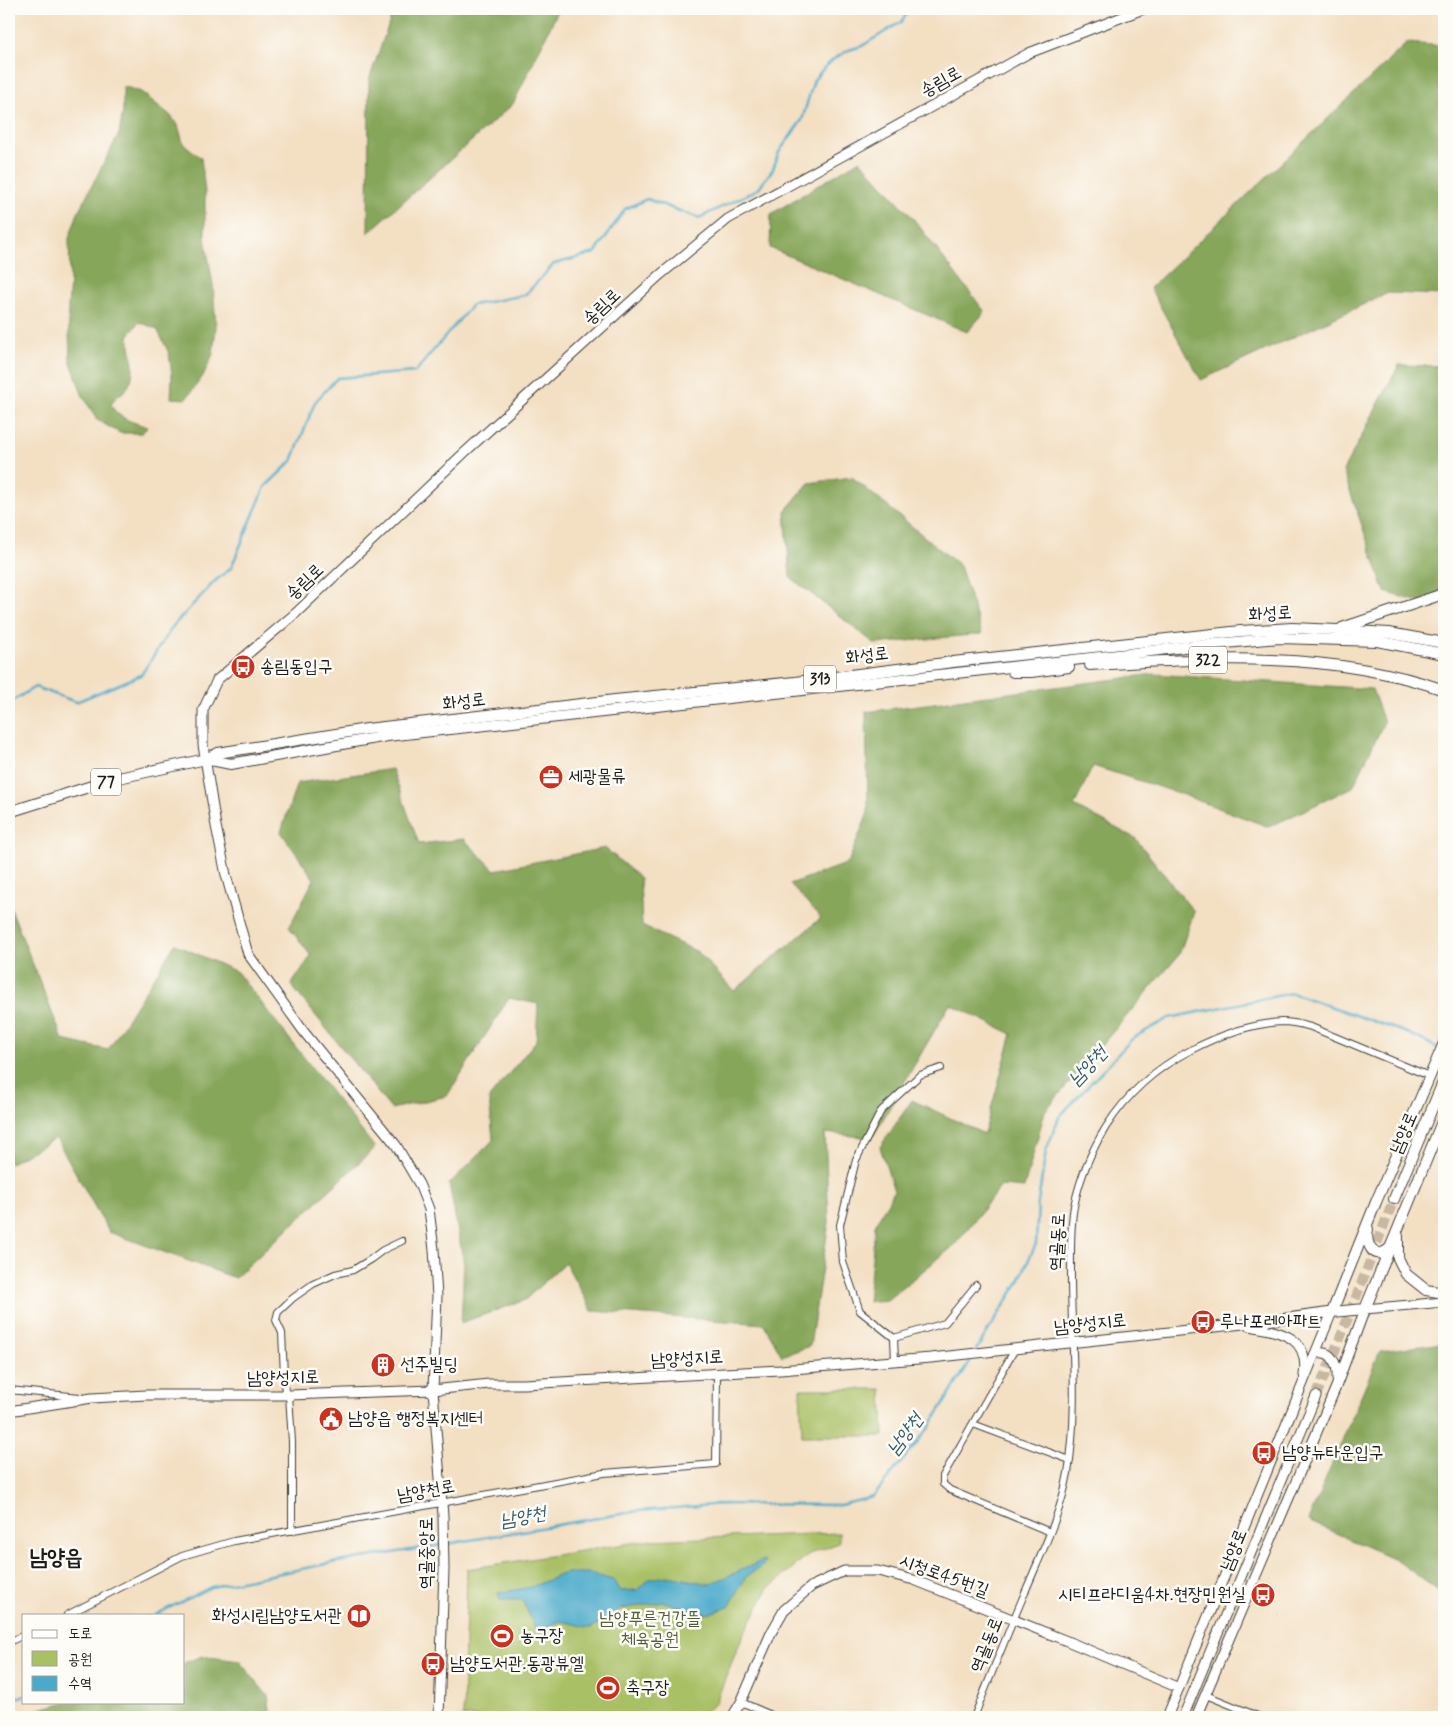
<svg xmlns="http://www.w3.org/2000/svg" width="1453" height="1726" viewBox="0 0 1453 1726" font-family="Mynerve,'Poor Story',sans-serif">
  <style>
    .green { fill: #a9c065; stroke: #626e40 }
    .forest { fill: #86a65a; stroke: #51613b }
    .water { fill: #4baaca; stroke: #346373 }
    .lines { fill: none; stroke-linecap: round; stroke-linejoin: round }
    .stream { stroke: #4baaca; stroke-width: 2.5 }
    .primary-tunnel { stroke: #c8b8a1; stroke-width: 10; stroke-dasharray: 10 5; stroke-linecap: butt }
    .street-casing { stroke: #3c3935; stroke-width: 8 }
    .secondary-casing { stroke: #3c3935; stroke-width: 11 }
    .primary-casing { stroke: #3c3935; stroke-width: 12 }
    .street { stroke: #fff; stroke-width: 6 }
    .secondary { stroke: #fff; stroke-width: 9 }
    .primary { stroke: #fff; stroke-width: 10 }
    .labels { text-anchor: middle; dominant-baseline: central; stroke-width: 5; stroke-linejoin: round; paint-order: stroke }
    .shield { fill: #fdfcf7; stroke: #605f5e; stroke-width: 1 }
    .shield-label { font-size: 16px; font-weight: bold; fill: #1c1c1c }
    .street-label { font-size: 18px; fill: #1c1c1c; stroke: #fdfcf7 }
    .poi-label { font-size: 18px; fill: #1c1c1c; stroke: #fdfcf7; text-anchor: start }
    .park-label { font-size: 18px; fill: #545e39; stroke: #fdfcf7 }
    .water-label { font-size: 19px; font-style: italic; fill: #315c6a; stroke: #fdfcf7 }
    .district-label { font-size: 22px; font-weight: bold; fill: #1c1c1c; stroke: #fdfcf7 }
  </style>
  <rect width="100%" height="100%" fill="#fdfcf7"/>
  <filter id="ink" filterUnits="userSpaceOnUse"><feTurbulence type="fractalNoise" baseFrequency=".02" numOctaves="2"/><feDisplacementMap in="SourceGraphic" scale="10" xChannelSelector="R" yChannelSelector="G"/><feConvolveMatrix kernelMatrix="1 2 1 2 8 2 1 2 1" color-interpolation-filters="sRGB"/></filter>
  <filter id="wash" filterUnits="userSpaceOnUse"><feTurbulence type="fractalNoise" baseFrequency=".0096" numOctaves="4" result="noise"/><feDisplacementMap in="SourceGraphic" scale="20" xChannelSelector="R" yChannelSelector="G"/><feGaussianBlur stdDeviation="1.12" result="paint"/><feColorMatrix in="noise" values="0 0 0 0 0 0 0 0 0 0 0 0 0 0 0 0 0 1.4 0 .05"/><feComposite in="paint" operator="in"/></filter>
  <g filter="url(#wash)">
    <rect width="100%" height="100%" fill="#f3dfc2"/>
    <g class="green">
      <path d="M800 1389H882L884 1436H802Z"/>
      <path d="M839 1533V1543L809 1554 768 1589 742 1637 715 1704 699 1717H463L467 1569 650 1540Z"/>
    </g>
    <g class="forest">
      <path d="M394 9H559L513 104 368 233 369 80Z"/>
      <path d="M1407 43 1444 46V295L1388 293 1201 380 1150 288Z"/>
      <path d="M123 86 141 92 170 115 178 125 183 143 201 158 205 192V238L213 285 216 327 213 354 203 376 186 399 171 398 172 376 169 353 157 329 139 322 128 336C131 353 138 373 127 388 122 395 116 394 111 405 118 419 133 422 148 427L142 433H120L97 420 82 394 70 359 68 307 70 281 69 238 79 210 119 134 123 111Z"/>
      <path d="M860 160 912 217 985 312 967 332 770 248 771 214Z"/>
      <path d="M1399 365 1444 366V584L1436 607 1385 592 1343 471Z"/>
      <path d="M852 477 960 566 982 634 875 644 790 577 785 511 809 483Z"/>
      <path d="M1154 674 1372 689 1384 722 1353 787 1269 827 1178 793 1093 766 1074 806 1135 838 1194 912 1179 955 1045 1111 1024 1188 1001 1186 955 1245 887 1300 868 1302 875 1225 894 1191 880 1147 912 1100 984 1134 1012 1034 950 1004 872 1138 825 1133 829 1222 810 1346 782 1356 764 1324 592 1311 565 1262 525 1300 461 1323 464 1264 449 1184 493 1140 489 1098 536 1041 538 1004 509 998 447 1096 391 1109 291 985 311 956 289 927 314 879 281 832 297 783 392 769 419 844 464 839 495 870 605 848 640 878 642 926 698 952 734 991 821 918 790 884 848 863 868 813 866 712Z"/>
      <path d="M9 904 63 1040 108 1050 175 944 237 972 375 1148 235 1278 109 1232 56 1138 9 1164Z"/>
      <path d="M1444 1343V1595L1395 1559 1308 1521 1380 1351Z"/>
      <path d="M202 1656 239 1661 268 1696 271 1717H13L65 1702H184V1663Z"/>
    </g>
    <path class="water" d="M764 1560 765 1564 746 1577 729 1607 707 1614 664 1602 621 1609 591 1628 560 1621 537 1632 522 1600H500L498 1593 531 1587 565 1573H590L613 1580 620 1591 637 1590 649 1579 668 1576 710 1584Z"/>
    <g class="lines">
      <g class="stream">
        <path d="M9 703 35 687 76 702 141 675 173 626 215 581 231 568 265 487 292 461 315 402 337 378 415 372 472 305 525 295 554 264 595 253 625 209 647 199 699 218 758 189 773 169 779 152 802 120 814 80 824 68 835 58 849 50 862 46 901 22 910 9"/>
        <path d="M976 1350 1017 1285 1036 1244 1038 1202 1046 1151 1059 1117 1133 1038 1169 1018 1292 993 1410 1034 1438 1048"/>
        <path d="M447 1544 638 1511 723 1504 840 1505 873 1497 928 1429 974 1355"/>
        <path d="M155 1615 211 1587 331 1563 441 1545"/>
        <path d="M9 1699 24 1696"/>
      </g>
    </g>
  </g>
  <g filter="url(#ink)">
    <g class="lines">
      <path class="primary-tunnel" d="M1316 1396 1341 1336 1394 1199"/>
      <defs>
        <g id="street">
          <path d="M894 1338 945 1323 976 1285"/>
          <path d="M1015 1349 943 1476V1484L950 1490 1050 1532"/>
          <path d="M895 1361 894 1338 860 1311 843 1262 840 1225 856 1160 881 1111 920 1075 941 1068"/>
          <path d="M9 1390 80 1397"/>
          <path d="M285 1395 282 1333 276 1320 278 1312 293 1298 313 1284 335 1274 353 1270 371 1259 383 1250 402 1241"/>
          <path d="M289 1395 292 1442V1531"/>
          <path d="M973 1424 1070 1460"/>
          <path d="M67 1615 182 1556 234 1541 604 1473 716 1464 717 1374"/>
          <path d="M9 1642 24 1635"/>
          <path d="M1206 1695 1260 1717"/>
          <path d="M741 1702 776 1717"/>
          <path d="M974 1717C991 1675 1008 1632 1026 1590 1042 1552 1061 1513 1068 1473 1079 1408 1071 1341 1071 1275 1071 1252 1070 1229 1074 1206 1080 1178 1091 1151 1106 1127 1127 1094 1156 1068 1191 1050 1218 1036 1251 1024 1281 1022 1291 1022 1301 1024 1311 1027L1429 1076"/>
        </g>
        <g id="secondary">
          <path d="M1250 1326C1280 1332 1310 1336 1304 1375"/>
          <path d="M1315 1354C1332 1348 1338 1365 1337 1379"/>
          <path d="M9 1411 92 1398 146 1395H289L433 1390 489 1384H524L780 1370 931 1358 1243 1324 1332 1312 1167 1717"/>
          <path d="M439 1717 444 1569 443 1516 433 1390 437 1296 434 1250 429 1209 419 1184 396 1145 304 1032 248 954 226 875 216 826 203 745V710L217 680 296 613 464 453 660 275 728 219 1029 53 1143 9"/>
          <path d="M732 1717 741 1702 771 1633 784 1610 812 1586 844 1571H878L914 1580 1067 1641 1179 1688"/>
          <path d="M1183 1717 1316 1396"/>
          <path d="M1196 1717 1336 1387 1365 1309 1444 1302"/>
        </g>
        <g id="primary">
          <path d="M1342 628 1437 596 1444 592"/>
          <path d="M1090 665C1209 658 1330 650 1444 690"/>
          <path d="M1013 672H1031L1069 667"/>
          <path d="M206 759 231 764 387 736 1118 655 1184 647 1279 638 1377 641 1444 654"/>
          <path d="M9 812 114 779 206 759 218 753 367 729 615 700 795 682 953 662 1241 631 1292 628 1337 630 1389 633 1444 643"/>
          <path d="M1444 1043 1376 1202 1332 1312 1365 1309 1444 1117"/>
          <path d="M1394 1199 1444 1080"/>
          <path d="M1368 1229C1365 1243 1373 1262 1389 1249"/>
          <path d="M1398 1236V1258L1406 1274 1426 1290 1444 1293"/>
        </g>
      </defs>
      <use href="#street" class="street-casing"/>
      <use href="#secondary" class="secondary-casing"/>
      <use href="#primary" class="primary-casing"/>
      <use href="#street" class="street"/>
      <use href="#secondary" class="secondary"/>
      <use href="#primary" class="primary"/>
    </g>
  </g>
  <defs>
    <symbol id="bus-disc" viewBox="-11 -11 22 22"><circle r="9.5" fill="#c8321e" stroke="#fdfcf7"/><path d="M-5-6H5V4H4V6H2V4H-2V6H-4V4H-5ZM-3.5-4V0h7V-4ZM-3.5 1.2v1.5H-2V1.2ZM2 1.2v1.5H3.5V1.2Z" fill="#fff"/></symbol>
    <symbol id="office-disc" viewBox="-11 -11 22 22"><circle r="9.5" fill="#c8321e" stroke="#fdfcf7"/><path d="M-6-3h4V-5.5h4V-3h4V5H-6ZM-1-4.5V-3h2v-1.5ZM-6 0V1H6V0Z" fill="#fff"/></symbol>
    <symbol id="building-disc" viewBox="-11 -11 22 22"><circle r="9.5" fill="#c8321e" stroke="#fdfcf7"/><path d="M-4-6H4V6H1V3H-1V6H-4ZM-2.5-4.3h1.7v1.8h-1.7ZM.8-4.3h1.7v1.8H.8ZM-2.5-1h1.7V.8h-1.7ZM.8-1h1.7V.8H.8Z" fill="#fff"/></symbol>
    <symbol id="civic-disc" viewBox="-11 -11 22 22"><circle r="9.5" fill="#c8321e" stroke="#fdfcf7"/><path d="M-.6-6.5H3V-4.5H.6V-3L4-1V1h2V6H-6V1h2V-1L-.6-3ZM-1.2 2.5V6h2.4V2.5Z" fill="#fff"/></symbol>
    <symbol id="library-disc" viewBox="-11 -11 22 22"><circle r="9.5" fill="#c8321e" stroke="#fdfcf7"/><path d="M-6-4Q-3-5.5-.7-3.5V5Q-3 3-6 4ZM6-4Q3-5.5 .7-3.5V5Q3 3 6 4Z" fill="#fff"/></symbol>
    <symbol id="stadium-disc" viewBox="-11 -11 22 22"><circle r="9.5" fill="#c8321e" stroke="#fdfcf7"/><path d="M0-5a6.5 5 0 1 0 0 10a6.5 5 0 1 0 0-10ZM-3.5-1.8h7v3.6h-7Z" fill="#fff"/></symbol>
  </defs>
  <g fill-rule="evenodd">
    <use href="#bus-disc" x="229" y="653" width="28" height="28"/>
    <use href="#office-disc" x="537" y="763" width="28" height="28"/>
    <use href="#bus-disc" x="1189" y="1308" width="28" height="28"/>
    <use href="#building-disc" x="369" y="1351" width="28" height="28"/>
    <use href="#civic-disc" x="317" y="1405" width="28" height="28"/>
    <use href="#bus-disc" x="1250" y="1439" width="28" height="28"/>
    <use href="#bus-disc" x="1249" y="1581" width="28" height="28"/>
    <use href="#library-disc" x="345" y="1602" width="28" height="28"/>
    <use href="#stadium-disc" x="488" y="1622" width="28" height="28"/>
    <use href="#bus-disc" x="419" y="1650" width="28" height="28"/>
    <use href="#stadium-disc" x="594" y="1674" width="28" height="28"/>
  </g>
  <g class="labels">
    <g class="shield">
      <rect x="1189" y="646.5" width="38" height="27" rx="4"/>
      <rect x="804" y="665.5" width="32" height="27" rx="4"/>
      <rect x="91" y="768.5" width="30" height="27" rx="4"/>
    </g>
    <g class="shield-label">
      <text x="1208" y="660">322</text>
      <text x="820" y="679">313</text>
      <text x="106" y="782">77</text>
    </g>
    <g class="street-label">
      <text transform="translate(941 82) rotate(-29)">송림로</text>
      <text transform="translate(602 307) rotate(-43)">송림로</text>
      <text transform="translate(305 582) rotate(-43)">송림로</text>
      <text transform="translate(1270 614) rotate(-3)">화성로</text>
      <text transform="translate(867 656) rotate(-7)">화성로</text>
      <text transform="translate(464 702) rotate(-7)">화성로</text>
      <text transform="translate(1404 1133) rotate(-67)">남양로</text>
      <text transform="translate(1058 1242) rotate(-87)">역골동로</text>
      <text transform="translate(1090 1324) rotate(-6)">남양성지로</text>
      <text transform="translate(687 1359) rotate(-3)">남양성지로</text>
      <text transform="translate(283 1378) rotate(-1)">남양성지로</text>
      <text transform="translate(426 1491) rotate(-10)">남양천로</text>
      <text transform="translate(1234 1550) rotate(-68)">남양로</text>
      <text transform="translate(427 1553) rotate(-90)">역골중앙로</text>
      <text transform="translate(944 1576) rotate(20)">시청로45번길</text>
      <text transform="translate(987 1645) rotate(-68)">역골동로</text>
    </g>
    <g class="poi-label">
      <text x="260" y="667">송림동입구</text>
      <text x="568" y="777">세광물류</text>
      <text x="1220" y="1322">루나포레아파트</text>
      <text x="400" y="1365">선주빌딩</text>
      <text x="348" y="1419">남양읍 행정복지센터</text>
      <text x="1282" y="1453">남양뉴타운입구</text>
      <text x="1246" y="1595" text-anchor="end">시티프라디움4차.현장민원실</text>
      <text x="342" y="1616" text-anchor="end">화성시립남양도서관</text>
      <text x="520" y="1636">농구장</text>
      <text x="450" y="1664">남양도서관.동광뷰엘</text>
      <text x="626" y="1688">축구장</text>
    </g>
    <g class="park-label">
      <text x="650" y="1619">남양푸른건강뜰<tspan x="650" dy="21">체육공원</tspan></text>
    </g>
    <g class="water-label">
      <text transform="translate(1088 1066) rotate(-46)">남양천</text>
      <text transform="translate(905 1434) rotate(-53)">남양천</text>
      <text transform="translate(523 1517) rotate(-10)">남양천</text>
    </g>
    <g class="district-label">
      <text x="56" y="1558">남양읍</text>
    </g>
  </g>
  <rect width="1453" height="1726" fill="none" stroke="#fdfcf7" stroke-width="30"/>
  <rect x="22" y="1614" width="162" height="90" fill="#fdfcf7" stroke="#a3a29f"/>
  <rect x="32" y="1630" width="25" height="8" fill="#ffffff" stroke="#a3a29f"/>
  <text x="68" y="1638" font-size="15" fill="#1c1c1c">도로</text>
  <rect x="32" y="1651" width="25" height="15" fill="#a9c065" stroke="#a3a29f"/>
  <text x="68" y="1664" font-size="15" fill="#1c1c1c">공원</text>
  <rect x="32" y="1676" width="25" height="15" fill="#4baaca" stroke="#a3a29f"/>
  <text x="68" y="1688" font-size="15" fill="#1c1c1c">수역</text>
</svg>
